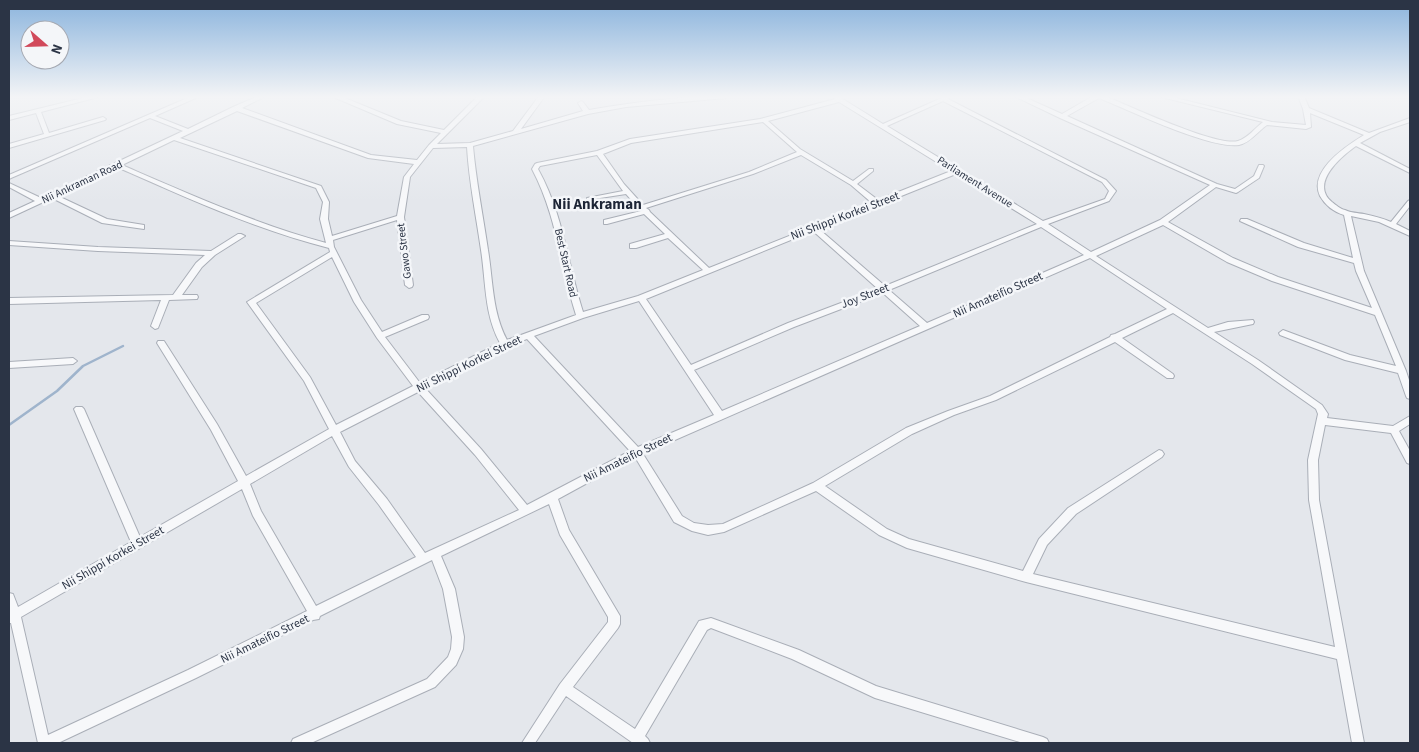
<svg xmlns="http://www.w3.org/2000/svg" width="1419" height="752" viewBox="0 0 1419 752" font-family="'Source Sans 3',sans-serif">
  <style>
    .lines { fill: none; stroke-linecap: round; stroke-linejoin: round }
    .stream { stroke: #9fb4cc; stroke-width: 2.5 }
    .minor-casing { stroke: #a9aeb7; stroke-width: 2 }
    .minor { fill: #f7f8fa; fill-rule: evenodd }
    .labels { text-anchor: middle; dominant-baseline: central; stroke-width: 5; stroke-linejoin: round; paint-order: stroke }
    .far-street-label { font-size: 11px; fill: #2b3445; stroke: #f4f6f9 }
    .street-label { font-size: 12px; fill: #2b3445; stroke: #f4f6f9 }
    .far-district-label { font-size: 15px; font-weight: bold; fill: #1d2536; stroke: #f4f6f9 }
  </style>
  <rect width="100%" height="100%" fill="#e4e7ec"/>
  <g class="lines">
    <path class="stream" d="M9 425 57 391 83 366 123 346"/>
    <defs>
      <g id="minor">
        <path d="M91 96H102L41 112 49 133 103 117 106 119 105 120 9 148V144L44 134 36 113 9 120V116Z"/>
        <path d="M192 96 198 97 155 116 188 129 233 107 258 96H266L242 108 371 155 417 160 429 145 441 133 397 124 331 96H340L401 121 444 130 478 96H485L437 144 470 143 513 131 539 96H545L521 129 583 111 578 103 581 101 583 102 589 110C635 102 682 96 729 96L726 98 626 107 588 114 473 146C476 181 483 215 488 250 493 280 492 312 507 340L576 315C560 265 557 216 532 169L535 164 537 163 597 151 630 139 760 119 835 99 831 96H838L883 124 946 96 949 98 948 99 1106 180 1116 191 1109 201 1048 224 1091 252 1160 220 1210 185 1060 118 1014 96H1022L1062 114 1093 96H1105C1129 106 1217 147 1238 141 1248 138 1255 128 1263 122L1157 96H1168L1272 122 1306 125 1303 109 1298 96H1304L1309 108 1369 133 1410 118V122L1380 132 1360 143 1410 169V173L1356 146C1342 156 1309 183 1332 202 1336 205 1340 209 1345 210 1351 213 1358 213 1364 214 1373 216 1382 218 1391 222L1408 201 1410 200V206L1396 224 1410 231V236L1379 222 1351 216 1364 271 1406 371 1410 383V399L1407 398 1406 396 1398 373 1345 360 1280 335 1279 333 1283 330 1350 355 1396 366 1375 315 1272 281 1227 262 1163 225 1096 256 1208 328 1228 322 1253 320 1254 322 1253 324 1214 332 1258 360 1322 405 1328 414 1327 418 1393 426 1410 416V424L1399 431 1410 451V464L1407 463 1391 433 1325 425 1318 460 1319 500 1364 743H1352L1337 659 1026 582 907 548 879 535 816 491 724 532 708 535 692 531 674 522 635 457 558 499 569 530 620 616V624L618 628 573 687 635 729 699 621 711 618 799 650 876 686 1043 737 1047 739 1049 743H1023L875 698 792 659 711 628 707 630 645 736 648 739 650 743H633L566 696 535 743H522L560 684 608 622V617L560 535 549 504 441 556 455 589 464 637 463 649 456 665 435 687 311 743H291L293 739 427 679 448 657 451 649 452 637 443 589 432 560 320 616 319 619 313 620 196 678 58 743H38L11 623H9V593L13 594 18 607 131 542 74 409 76 407H82L84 409 140 537 238 481 211 430 157 343 158 341H164L217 424 246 476 329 429 304 381 247 302 330 252 329 248C255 229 187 198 117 167L58 196 107 219 144 225V229L102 223 52 198 9 218V213L35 201 9 187V183L41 198 183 131 150 118 11 178 9 179V175ZM1099 98C1129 110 1209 149 1239 145 1250 143 1258 131 1267 125L1306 129 1311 127 1310 113 1364 135C1346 146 1308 171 1320 196 1325 205 1334 212 1344 215L1353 258 1304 243 1247 219H1241L1240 221 1298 247 1354 263 1356 271 1372 308 1278 277 1233 258 1168 222 1216 187 1236 193 1238 192 1259 178 1264 166 1263 165H1259L1254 176 1235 189 1217 184 1067 116ZM943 101 1102 182 1109 191 1105 199 1043 221 887 126ZM839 102 951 171 878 200 857 184 873 171V169H869L853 181 800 149 768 121ZM237 111 368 158 414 164 404 177 397 216 332 236 328 219 329 202 321 186 180 138ZM763 122 797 152 749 172 643 205 624 184 603 154 631 143ZM174 140 316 188 323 202 320 219 326 243C256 224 189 194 122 165ZM467 147C469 182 476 215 481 250 486 282 484 314 500 343L420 383 385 337 428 319 429 317 428 315H422L382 332 361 300 334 247 333 240 397 220 405 285 409 288 412 287 413 285 404 217 410 177 433 148ZM597 155 623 191 587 198V200L626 194 641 211 604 220V224H607L644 214 665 234 630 244V248H636L668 238 703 270 638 296 583 312C567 262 564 216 538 169L540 166ZM801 155 851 185 872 203 709 268 650 212 649 210 646 208 753 174ZM956 174 1037 224 885 286 819 229ZM1041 227 1084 255 927 323 889 290ZM813 231 878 289 788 323 691 365 646 299ZM332 257 354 302 377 338 413 386 336 425 310 377 256 303ZM1090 258 1167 309 1115 334 1111 335 1110 337 990 396 948 411 906 428 813 483 723 524 708 525 694 523 682 516 643 454ZM883 293 920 326 722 411 694 370 794 327ZM639 301 714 415 638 447 534 336 583 318ZM1173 313 1252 364 1316 409 1318 414 1308 460 1309 500 1335 647 1033 574 1047 545 1076 514 1162 457 1164 454 1162 451 1159 450 1068 508 1039 539 1023 571 909 539 887 529 825 486 912 434 954 415 996 400 1115 342 1167 378H1173L1174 376 1173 374 1122 338ZM527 339 630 451 527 505 481 449 425 388 508 346ZM418 392 475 455 519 510 425 553 387 499 355 461 340 432ZM332 436 349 467 379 505 416 557 316 606 261 511 250 484ZM242 489 253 516 307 611 188 670 48 735 21 617Z"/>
        <path d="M238 234H241L245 236 215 255 202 267 182 295H197L198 297 197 299 169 300 158 328 155 329 151 326 161 300 9 304V298L173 295 196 263 205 255 98 251 9 245V241L98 247 211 251Z"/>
        <path d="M73 358 77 361 73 364 9 368V362Z"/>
      </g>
    </defs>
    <use href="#minor" class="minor-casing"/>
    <use href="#minor" class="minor"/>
  </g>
  <linearGradient id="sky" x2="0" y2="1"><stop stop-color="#8bb4dd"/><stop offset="0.48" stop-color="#f3f4f6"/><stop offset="1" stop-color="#f3f4f6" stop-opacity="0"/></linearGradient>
  <rect width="1419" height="202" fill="url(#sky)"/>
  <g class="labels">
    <g class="far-street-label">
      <text transform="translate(82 182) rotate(-25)">Nii Ankraman Road</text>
      <text transform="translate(975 182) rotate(32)">Parliament Avenue</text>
      <text transform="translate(404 251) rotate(-97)">Gawo Street</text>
      <text transform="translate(566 263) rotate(77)">Best Start Road</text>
    </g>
    <g class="street-label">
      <text transform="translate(845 216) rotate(-21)">Nii Shippi Korkei Street</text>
      <text transform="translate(998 295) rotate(-24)">Nii Amateifio Street</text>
      <text transform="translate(865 296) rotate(-21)">Joy Street</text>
      <text transform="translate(469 364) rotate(-26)">Nii Shippi Korkei Street</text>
      <text transform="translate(628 458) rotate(-26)">Nii Amateifio Street</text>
      <text transform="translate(113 558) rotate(-30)">Nii Shippi Korkei Street</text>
      <text transform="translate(265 639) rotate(-26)">Nii Amateifio Street</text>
    </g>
    <g class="far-district-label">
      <text x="597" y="204">Nii Ankraman</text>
    </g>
  </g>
  <rect width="1419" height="752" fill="none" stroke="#2b3445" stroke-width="20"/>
  <g transform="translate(45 45) rotate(110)"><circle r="24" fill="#f4f6f9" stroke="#a4a8b1"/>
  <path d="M0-4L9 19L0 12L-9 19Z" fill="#d1495b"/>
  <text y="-8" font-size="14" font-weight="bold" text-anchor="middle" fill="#2b3445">N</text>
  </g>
</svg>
